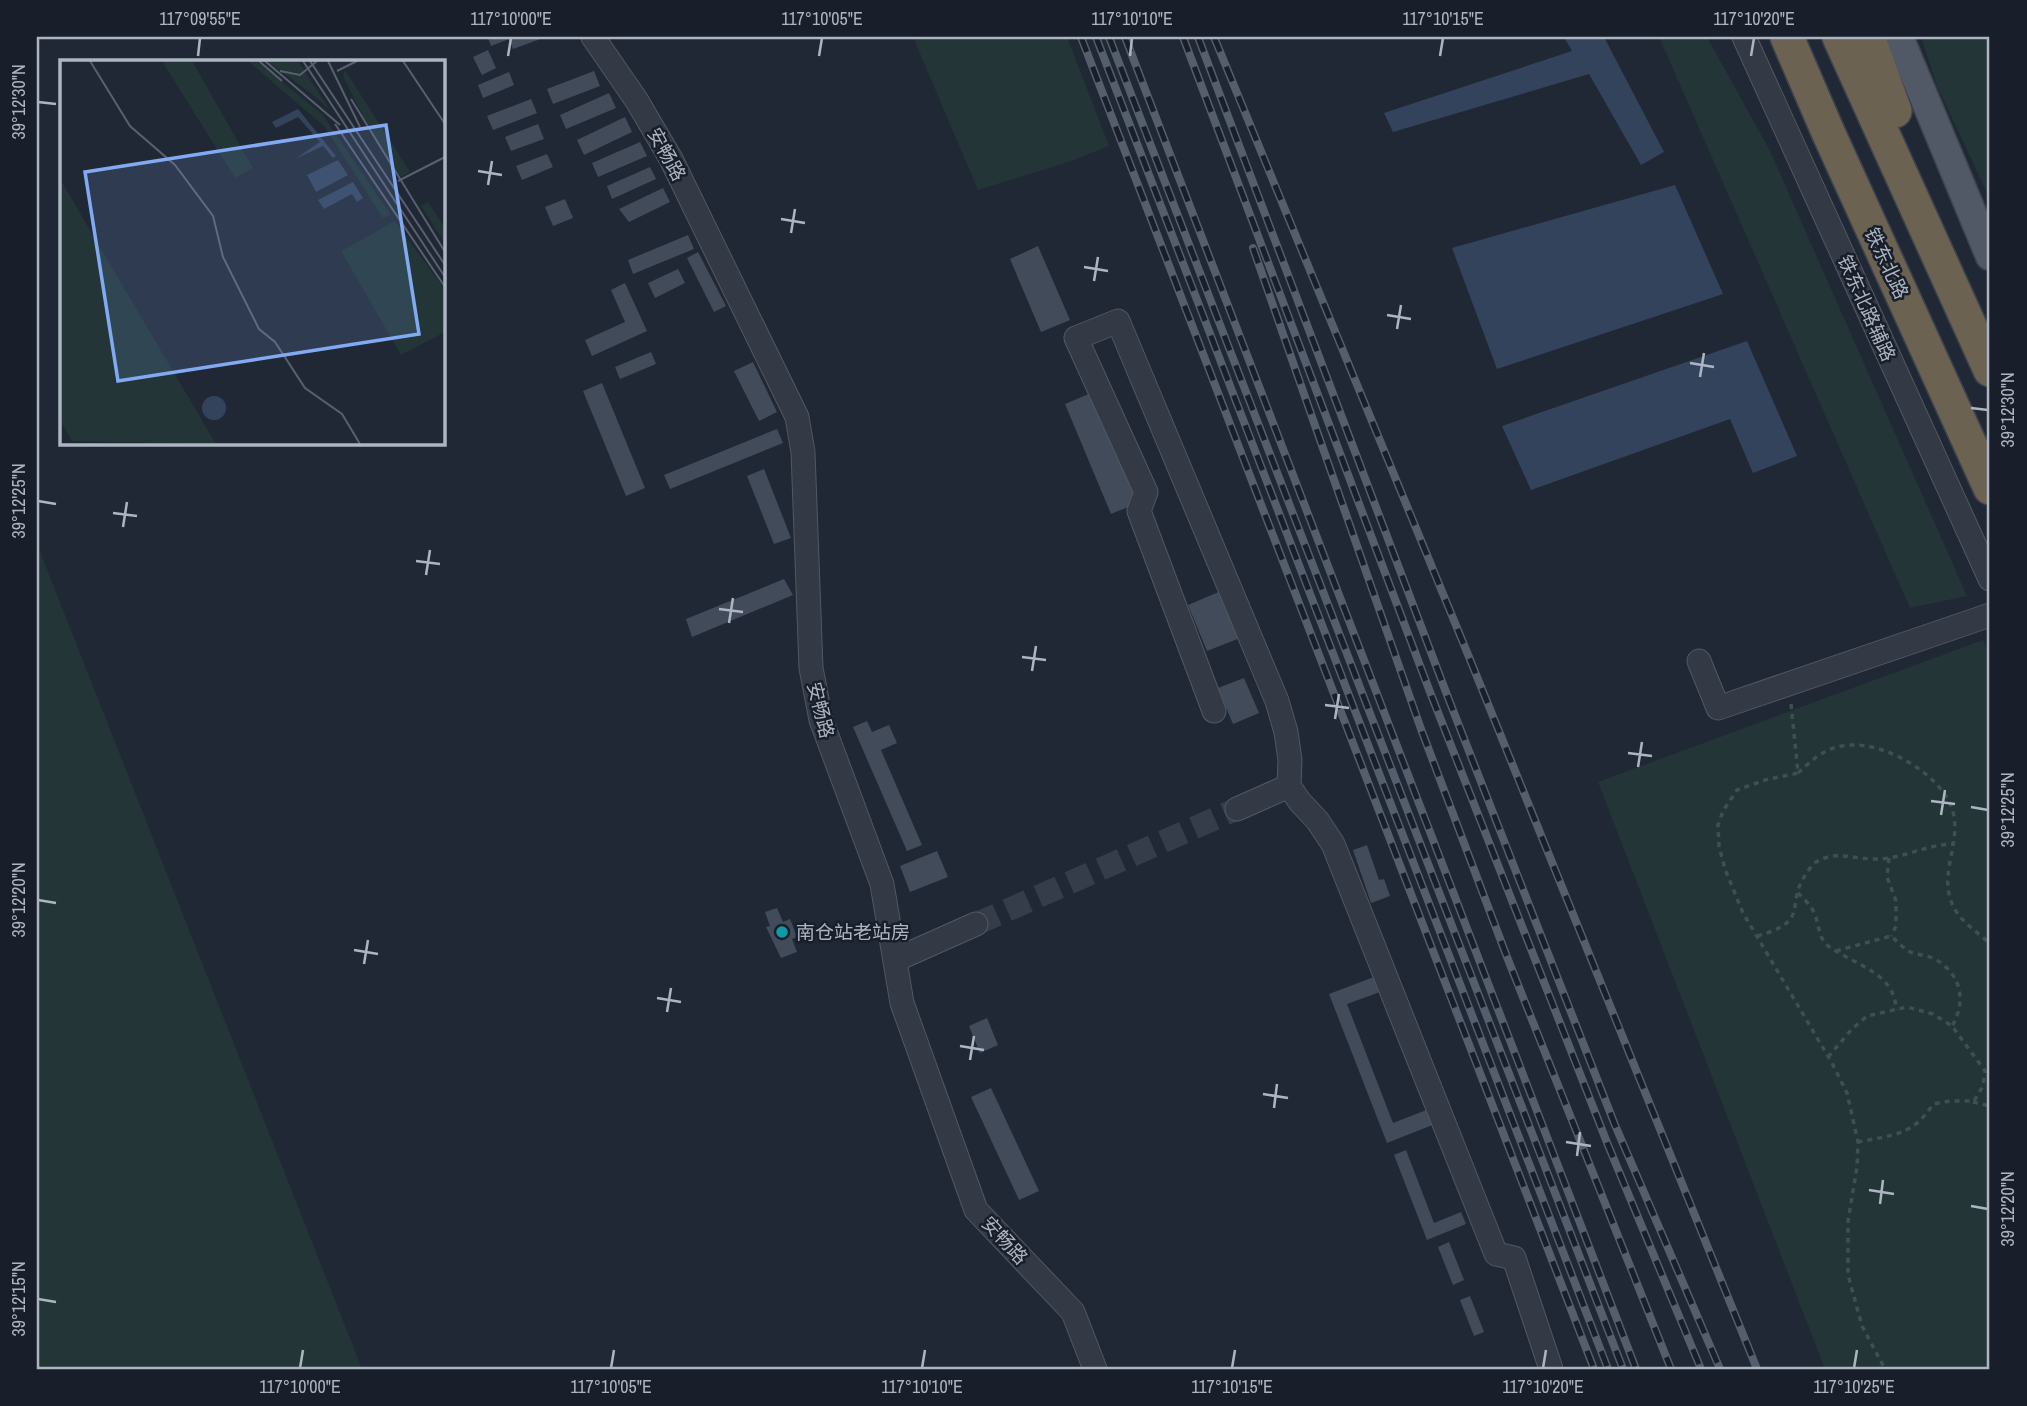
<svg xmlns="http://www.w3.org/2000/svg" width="2027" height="1406" viewBox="0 0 2027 1406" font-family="'Archivo Narrow','Noto Sans SC',sans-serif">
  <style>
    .green { fill: #233537 }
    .water { fill: #34435c }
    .building { fill: #414b5a }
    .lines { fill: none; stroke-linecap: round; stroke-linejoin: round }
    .minor-tunnel { stroke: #353d4a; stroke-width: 23; stroke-dasharray: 23 11; stroke-linecap: butt }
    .minor-casing { stroke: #515864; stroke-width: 25 }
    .major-casing { stroke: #3d434f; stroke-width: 31 }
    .highway-casing { stroke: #3b424d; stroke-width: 36 }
    .path { stroke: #3f5053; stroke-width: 3.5; stroke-dasharray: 5 5; stroke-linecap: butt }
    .minor { stroke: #333a45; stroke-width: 23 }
    .major { stroke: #515966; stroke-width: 28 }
    .highway { stroke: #6b6251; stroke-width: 33 }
    .rail-casing { stroke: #555e6c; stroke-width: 8 }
    .rail { stroke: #191f2a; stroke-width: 5; stroke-dasharray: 16; stroke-linecap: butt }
    .ticks { fill: none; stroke: #adb5c3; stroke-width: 2.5 }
    .culture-dot { fill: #0f9aa8; stroke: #191f2a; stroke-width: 2.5 }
    .labels { text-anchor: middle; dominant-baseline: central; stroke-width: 5; stroke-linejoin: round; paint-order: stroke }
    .street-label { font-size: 19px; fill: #adb5c3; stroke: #191f2a }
    .poi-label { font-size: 19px; fill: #adb5c3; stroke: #191f2a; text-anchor: start }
    .inset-road { fill: none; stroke: #58606e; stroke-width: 2 }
    .view { fill: #82aaf2; fill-opacity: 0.15; stroke: #82aaf2; stroke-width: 3.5 }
    .inset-edge { fill: none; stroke: #adb5c3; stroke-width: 3.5 }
    .neatline { fill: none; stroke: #adb5c3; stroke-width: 2.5 }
    .ticks-label { font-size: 18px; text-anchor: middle; fill: #adb5c3 }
  </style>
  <rect width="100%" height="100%" fill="#202835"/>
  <g class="green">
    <path d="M913 37H1067L1109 146 1068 162 978 190Z"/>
    <path d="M1659 37H1707L1770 151 1967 596 1910 608Z"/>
    <path d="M1921 37H1990V199L1937 86Z"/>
    <path d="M37 544 362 1369H37Z"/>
    <path d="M1983 640 1990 656V1369H1825L1598 782Z"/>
  </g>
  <g class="water">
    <path d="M1564 37H1604L1664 152 1641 165 1589 74 1393 132 1384 113 1572 51Z"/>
    <path d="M1675 185 1723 294 1497 369 1452 248Z"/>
    <path d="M1747 341 1797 456 1753 473 1730 419 1531 490 1502 426Z"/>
  </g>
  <g class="building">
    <path d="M492 37H546L513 49 509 39 491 46 488 38Z"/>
    <path d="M488 50 496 68 482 75 473 57Z"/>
    <path d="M594 71 600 86 553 104 547 89Z"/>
    <path d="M509 72 514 85 483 98 478 85Z"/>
    <path d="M609 93 616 108 566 129 560 115Z"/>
    <path d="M531 99 537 113 493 130 487 116Z"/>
    <path d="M625 117 632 132 584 155 577 140Z"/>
    <path d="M538 124 544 139 511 151 505 137Z"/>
    <path d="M640 142 647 156 598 177 592 163Z"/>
    <path d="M547 154 553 167 522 180 516 166Z"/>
    <path d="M650 167 656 179 612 199 607 186Z"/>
    <path d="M663 188 670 202 629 222 619 209Z"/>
    <path d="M565 199 573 218 553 226 545 207Z"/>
    <path d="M688 235 694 249 633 274 628 260Z"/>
    <path d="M1038 246 1070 320 1041 332 1010 259Z"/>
    <path d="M698 252 726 306 714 312 687 258Z"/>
    <path d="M678 269 685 283 655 298 648 283Z"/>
    <path d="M625 283 647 331 592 356 585 340 625 322 611 290Z"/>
    <path d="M651 352 656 364 620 379 615 367Z"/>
    <path d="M753 362 777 412 759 421 734 371Z"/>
    <path d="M602 383 645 488 626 496 583 391Z"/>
    <path d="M1091 393 1138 503 1111 514 1065 404Z"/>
    <path d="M777 429 783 443 670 489 664 475Z"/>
    <path d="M764 469 791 538 774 544 747 476Z"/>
    <path d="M784 579 793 595 692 637 686 619Z"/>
    <path d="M1221 591 1240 638 1207 651 1188 605Z"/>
    <path d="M1244 678 1259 713 1233 724 1218 688Z"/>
    <path d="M867 721 872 732 889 725 897 743 881 750 922 845 907 851 853 727Z"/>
    <path d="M1367 845 1379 880 1384 879 1390 896 1371 903 1353 850Z"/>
    <path d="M937 851 948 877 910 892 900 866Z"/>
    <path d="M777 908 783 922 790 919 797 937 792 939 797 952 781 958 766 927 770 926 765 912Z"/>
    <path d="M1374 977 1380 992 1347 1004 1393 1123 1429 1109 1435 1124 1387 1143 1329 994Z"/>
    <path d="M987 1018 998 1045 980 1053 969 1026Z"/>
    <path d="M991 1088 1039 1191 1019 1200 971 1097Z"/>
    <path d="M1406 1150 1434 1223 1461 1212 1466 1224 1427 1240 1394 1155Z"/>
    <path d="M1449 1242 1464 1280 1453 1285 1438 1247Z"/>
    <path d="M1470 1296 1484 1332 1474 1336 1460 1300Z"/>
  </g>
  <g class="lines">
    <path class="minor-tunnel" d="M976 924 1237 809"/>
    <defs>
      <g id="minor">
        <path d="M593 37 637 101 671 159 797 417 803 452 811 668 821 720 882 884 902 1003 976 1210 1073 1312 1095 1369"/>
        <path d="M1744 37 1990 579"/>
        <path d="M1699 661 1718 708 1990 615"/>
        <path d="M1214 711 1139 511 1146 492 1076 338 1118 321 1277 701 1286 732 1290 760 1289 786 1300 802 1317 820 1333 844 1496 1254 1514 1258 1551 1369"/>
        <path d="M1237 809 1289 786"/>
        <path d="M895 960 976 924"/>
      </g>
      <path id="major" d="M1899 37 1990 256"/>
      <g id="highway">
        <path d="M1787 37 1828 132 1990 488"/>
        <path d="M1839 37 1990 370"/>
        <path d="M1868 37 1895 111"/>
      </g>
    </defs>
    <use href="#minor" class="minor-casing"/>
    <use href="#major" class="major-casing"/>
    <use href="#highway" class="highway-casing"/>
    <g class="path">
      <path d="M1791 704 1798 773 1765 780 1737 790 1723 811 1718 825 1719 846 1725 869 1743 913 1832 1063 1847 1093 1858 1142 1857 1167 1848 1221V1275L1862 1326 1885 1369"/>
      <path d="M1798 773C1811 761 1823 749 1842 746 1880 738 1943 774 1953 812 1961 843 1940 871 1951 901 1958 921 1976 930 1990 944"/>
      <path d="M1889 858 1887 877 1896 901V926L1891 936"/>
      <path d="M1798 893C1804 899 1812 906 1815 915 1819 925 1818 936 1827 945 1851 964 1896 972 1896 1010"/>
      <path d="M1757 936C1812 921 1784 906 1806 874 1809 870 1812 864 1816 862 1836 850 1853 859 1874 859 1901 860 1926 844 1954 844"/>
      <path d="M1836 951 1891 936C1897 941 1902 947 1908 951 1916 955 1927 955 1935 959 1961 974 1967 1001 1952 1026"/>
      <path d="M1828 1057 1852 1029 1867 1016 1907 1007 1933 1014 1952 1026 1985 1071 1983 1086 1974 1101H1950L1933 1104C1913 1136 1892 1135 1858 1142"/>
      <path d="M1973 1102 1990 1106"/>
    </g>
    <use href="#minor" class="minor"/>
    <use href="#major" class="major"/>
    <use href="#highway" class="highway"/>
    <defs>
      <g id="rail">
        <path d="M1081 37 1594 1369"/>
        <path d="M1096 37 1608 1369"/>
        <path d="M1109 37 1623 1369"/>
        <path d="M1125 37 1636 1369"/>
        <path d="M1183 37 1430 692 1608 1145 1701 1369"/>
        <path d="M1198 37 1449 700 1615 1125 1720 1369"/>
        <path d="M1214 37 1469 657 1757 1369"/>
        <path d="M1253 248 1421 729 1507 957 1671 1369"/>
      </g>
    </defs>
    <use href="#rail" class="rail-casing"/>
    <use href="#rail" class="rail"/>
  </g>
  <path class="ticks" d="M198 56 200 38M508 56 511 38M819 56 822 38M1130 56 1132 38M1440 56 1443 38M1751 56 1754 38M38 102 56 104M478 171 502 175M488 185 492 161M781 219 805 223M791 233 795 209M1084 267 1108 271M1094 281 1098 257M1387 315 1411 319M1397 329 1401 305M1690 363 1714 367M1700 377 1704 353M1971 408 1988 410M38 501 56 504M113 513 137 516M123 527 127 502M416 561 440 564M426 575 430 550M719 609 743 612M729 623 733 598M1022 657 1046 660M1032 671 1036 646M1325 705 1349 708M1335 719 1339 694M1628 753 1652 756M1638 767 1642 742M1931 801 1955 804M1971 807 1988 810M1941 815 1945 790M38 900 56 903M354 950 378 954M364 964 368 940M657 998 681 1002M667 1012 671 988M960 1046 984 1050M970 1060 974 1036M1263 1094 1288 1098M1274 1108 1277 1084M1566 1142 1591 1146M1577 1156 1580 1132M1869 1190 1894 1194M1880 1204 1883 1180M1971 1206 1988 1209M38 1299 56 1302M300 1368 303 1350M611 1368 614 1350M922 1368 925 1350M1232 1368 1235 1350M1543 1368 1546 1350M1854 1368 1857 1350"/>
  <circle class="culture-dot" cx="782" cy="932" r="7"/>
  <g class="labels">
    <g class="street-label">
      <text transform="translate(667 154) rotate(61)">安畅路</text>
      <text transform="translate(1887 263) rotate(65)">铁东北路</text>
      <text transform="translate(1867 308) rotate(66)">铁东北路辅路</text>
      <text transform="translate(821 710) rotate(76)">安畅路</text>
      <text transform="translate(1005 1240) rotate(47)">安畅路</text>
    </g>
    <g class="poi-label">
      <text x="796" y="932">南仓站老站房</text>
    </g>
  </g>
  <g transform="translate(60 60)">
    <rect width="385" height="385" fill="#202835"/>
    <path d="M102 1H132L193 108 175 118ZM188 1H196L262 54 331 155 323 158 264 66ZM207 1H238L270 50 253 35ZM285 10 350 112 340 117 315 80 283 16ZM0 119 156 384 12 381 0 360ZM368 142 385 168V183L361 146ZM335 161 385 230V272L341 295 281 191Z" fill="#233537"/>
    <path d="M238 49 276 96 273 98 263 86 235 99 260 82 238 57 216 68 212 62ZM278 100 288 115 256 132 247 115ZM293 122 303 138 297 142 292 134 264 149 258 140ZM142 348a12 12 0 1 1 24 0a12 12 0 1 1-24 0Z" fill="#34435c"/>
    <path class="inset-road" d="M30 1 70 66 115 105 153 156 163 197 199 269 215 282 245 328 282 354 300 384M199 1 222 21M205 1 280 65M243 1 385 217M250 1 385 205M268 1 300 67M343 1 385 64M220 11 240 15 257 1M277 11 297 1M291 39 385 192M275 64 385 227M338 121 385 97"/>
    <path class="view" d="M326 65 359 274 58 321 25 112Z"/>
    <rect width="385" height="385" class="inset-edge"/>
  </g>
  <rect width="2027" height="1406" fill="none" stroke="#191f2a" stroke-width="77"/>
  <rect x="38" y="38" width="1950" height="1330" class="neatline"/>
  <g class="ticks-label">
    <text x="200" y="25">117°09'55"E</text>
    <text x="511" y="25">117°10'00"E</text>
    <text x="822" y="25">117°10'05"E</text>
    <text x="1132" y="25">117°10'10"E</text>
    <text x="1443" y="25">117°10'15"E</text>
    <text x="1754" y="25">117°10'20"E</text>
    <text transform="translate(19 102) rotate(-90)" y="6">39°12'30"N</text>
    <text transform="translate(2008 410) rotate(-90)" y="6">39°12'30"N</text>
    <text transform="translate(19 501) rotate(-90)" y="6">39°12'25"N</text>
    <text transform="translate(2008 810) rotate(-90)" y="6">39°12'25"N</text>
    <text transform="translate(19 900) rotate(-90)" y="6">39°12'20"N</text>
    <text transform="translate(2008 1209) rotate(-90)" y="6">39°12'20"N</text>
    <text transform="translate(19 1299) rotate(-90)" y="6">39°12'15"N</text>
    <text x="300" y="1393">117°10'00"E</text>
    <text x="611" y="1393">117°10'05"E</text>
    <text x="922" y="1393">117°10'10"E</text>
    <text x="1232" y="1393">117°10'15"E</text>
    <text x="1543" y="1393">117°10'20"E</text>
    <text x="1854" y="1393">117°10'25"E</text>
  </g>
</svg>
